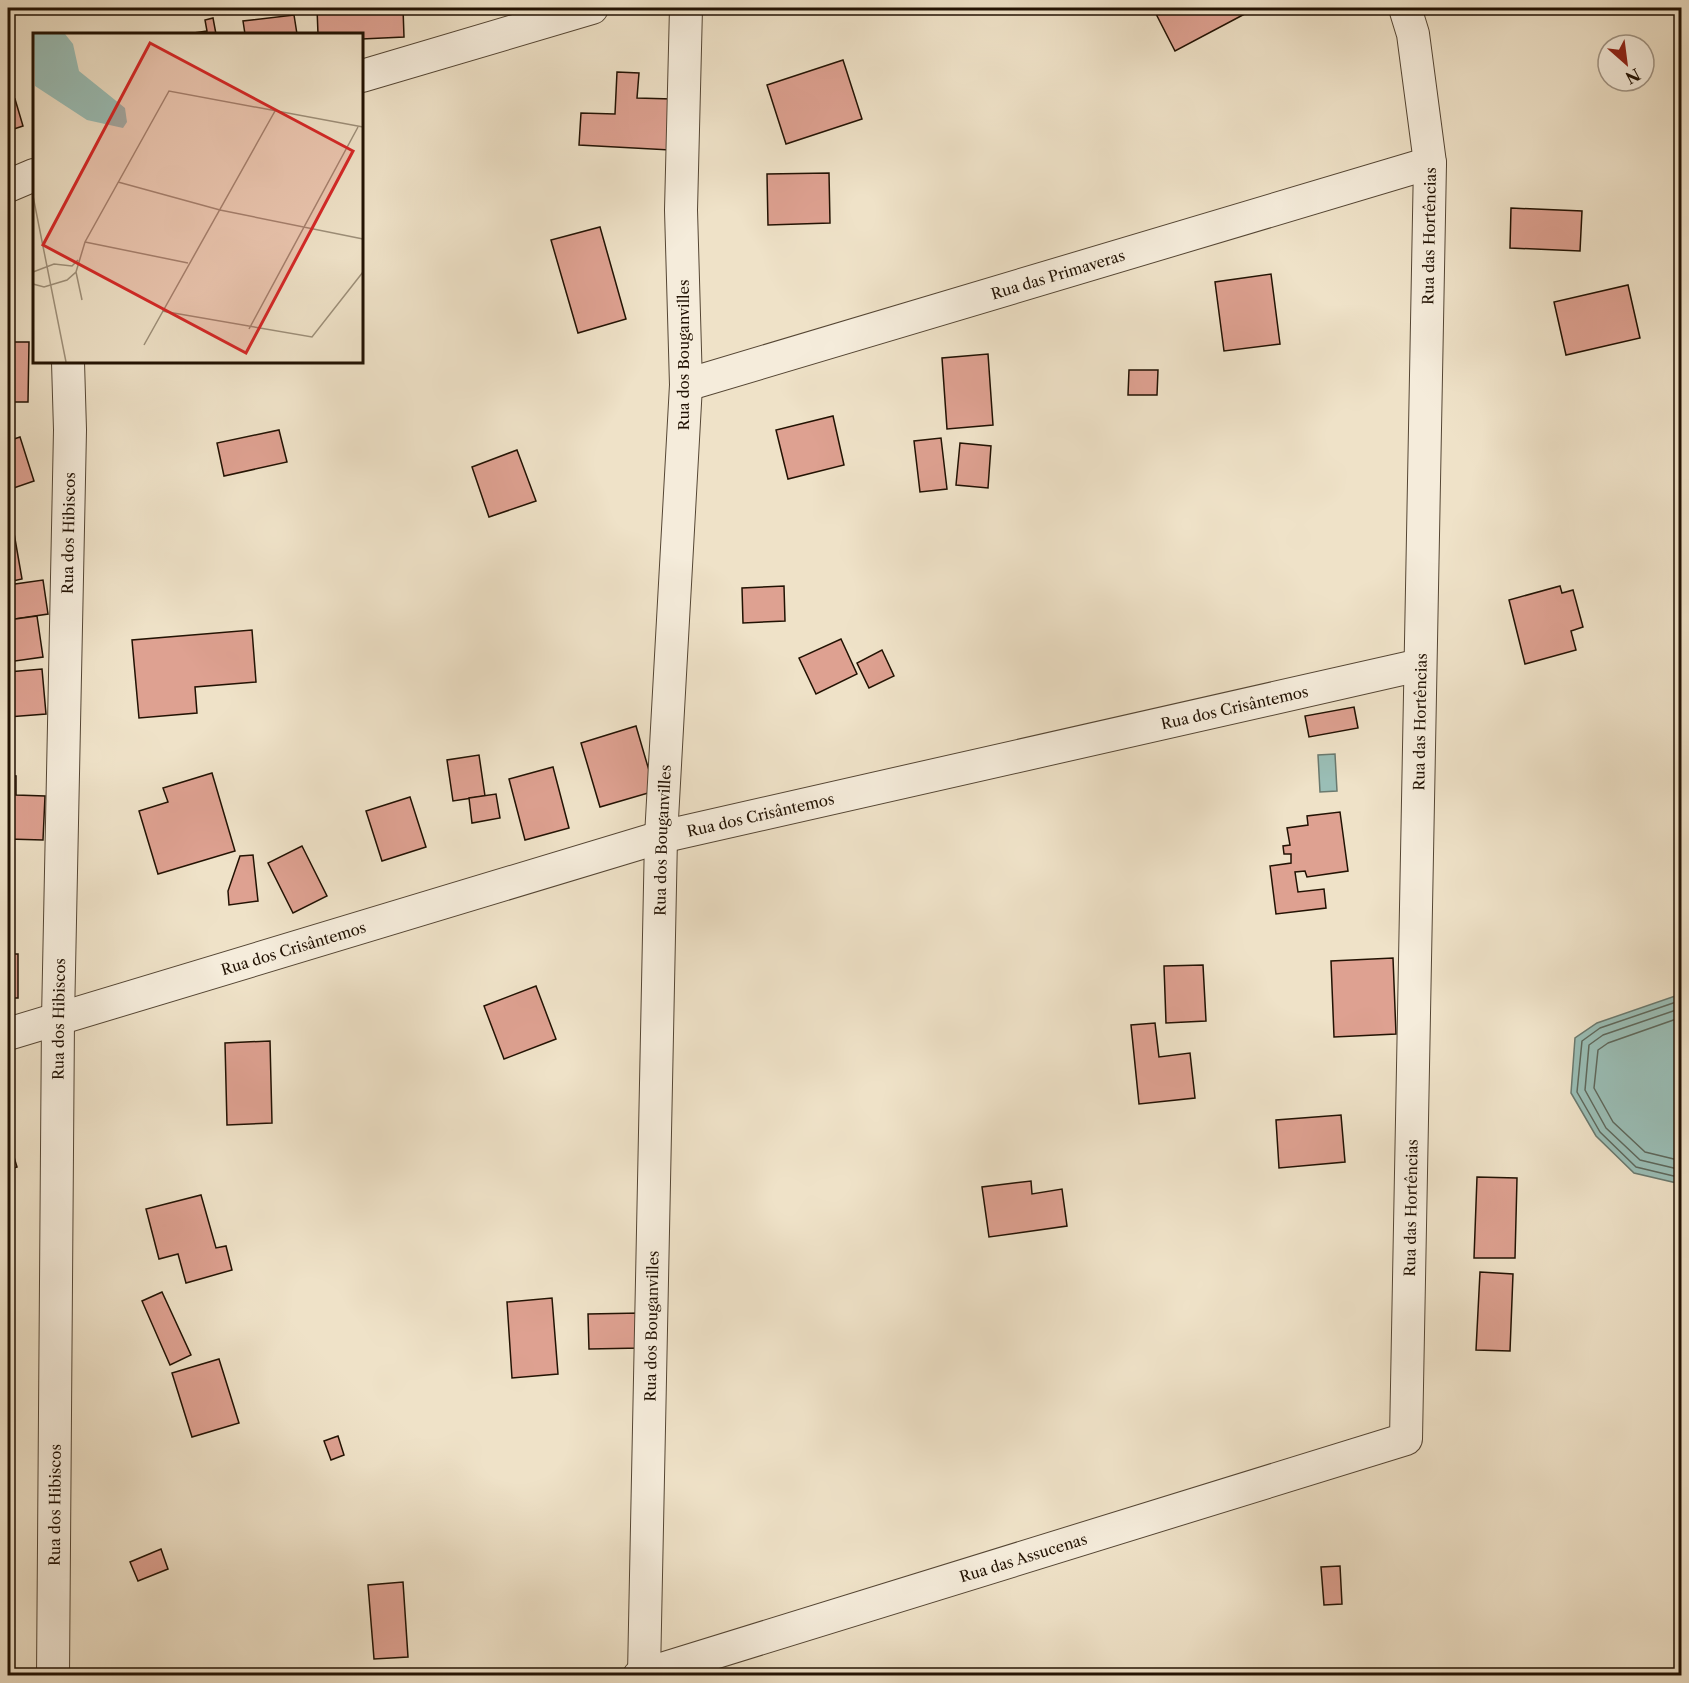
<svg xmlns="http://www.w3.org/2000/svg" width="1689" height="1683" viewBox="0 0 1689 1683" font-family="'Libre Caslon Text',serif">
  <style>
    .water { fill: #9abeb6; stroke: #6a796e; stroke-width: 1.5 }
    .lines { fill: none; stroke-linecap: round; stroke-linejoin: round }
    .shore { stroke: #5e685c; stroke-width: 1.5 }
    .building { fill: #dea191; stroke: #221203; stroke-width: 1.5 }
    .minor-casing { stroke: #554634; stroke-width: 34 }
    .minor { stroke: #f5ecdb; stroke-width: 32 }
    .labels { text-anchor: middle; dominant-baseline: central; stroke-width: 6; stroke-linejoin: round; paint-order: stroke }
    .street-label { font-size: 15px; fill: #221203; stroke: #f5ecdb }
    .inset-road { fill: none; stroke: #9d8f79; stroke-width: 1.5 }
    .view { fill: #d62828; fill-opacity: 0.15; stroke: #d62828; stroke-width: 3 }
    .inset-edge { fill: none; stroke: #221203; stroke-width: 3 }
  </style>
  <rect width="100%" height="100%" fill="#efe2c8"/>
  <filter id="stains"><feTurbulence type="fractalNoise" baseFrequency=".00333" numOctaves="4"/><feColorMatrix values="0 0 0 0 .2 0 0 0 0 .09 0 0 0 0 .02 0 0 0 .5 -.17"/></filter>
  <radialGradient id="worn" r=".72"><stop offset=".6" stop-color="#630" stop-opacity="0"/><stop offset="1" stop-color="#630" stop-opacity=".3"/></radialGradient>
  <g class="water">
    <path d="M1335 754 1337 791 1320 792 1318 755Z"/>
    <path d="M1681 994H1682L1681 1184 1634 1173 1596 1136 1571 1093 1575 1038 1597 1023Z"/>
  </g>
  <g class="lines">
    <g class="shore">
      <path d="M1682 1000 1600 1028 1582 1041 1577 1092 1600 1132 1636 1167 1682 1178"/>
      <path d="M1682 1008 1603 1035 1589 1045 1585 1090 1606 1128 1640 1160 1682 1170"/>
      <path d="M1682 1017 1608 1043 1598 1050 1594 1088 1613 1122 1645 1152 1682 1161"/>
    </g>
  </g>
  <g class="building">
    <path d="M317 8H403L404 37 362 39V34H318Z"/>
    <path d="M1153 8H1256L1175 51Z"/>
    <path d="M294 15 297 34H245L243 21Z"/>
    <path d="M213 18 216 34H187L207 31 205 20Z"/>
    <path d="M843 60 862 119 786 144 767 85Z"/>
    <path d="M617 72 639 73 637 98 672 99 670 150 579 145 581 113 615 114Z"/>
    <path d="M15 99 23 126 8 131V101Z"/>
    <path d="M829 173 830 223 768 225 767 174Z"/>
    <path d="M1511 208 1582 211 1580 251 1510 248Z"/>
    <path d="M600 227 626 319 578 333 551 240Z"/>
    <path d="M1271 274 1280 344 1224 351 1215 282Z"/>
    <path d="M1628 285 1640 338 1566 355 1554 302Z"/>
    <path d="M8 342H29L28 402H8Z"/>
    <path d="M988 354 993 425 947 429 942 358Z"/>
    <path d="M1129 370H1158L1157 395H1128Z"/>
    <path d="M833 416 844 465 788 479 776 430Z"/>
    <path d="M279 430 287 462 224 476 217 443Z"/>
    <path d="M20 437 34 481 8 490V441Z"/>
    <path d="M941 438 947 489 920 492 914 441Z"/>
    <path d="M960 443 991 446 988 488 956 485Z"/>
    <path d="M517 450 536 501 489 517 472 467Z"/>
    <path d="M14 533 22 579 8 582V534Z"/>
    <path d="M43 580 48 614 8 620V585Z"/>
    <path d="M784 586 785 621 743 623 742 588Z"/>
    <path d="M1560 586 1562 593 1573 590 1583 627 1571 631 1576 650 1525 664 1509 600Z"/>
    <path d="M37 616 43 657 8 662V620Z"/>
    <path d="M252 630 256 682 195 687 197 713 139 718 132 640Z"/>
    <path d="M841 639 857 674 816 694 799 658Z"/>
    <path d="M882 650 894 676 869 688 857 663Z"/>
    <path d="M42 669 46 714 8 717V672Z"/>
    <path d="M1354 707 1358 728 1309 737 1305 716Z"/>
    <path d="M636 726 655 791 600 807 581 743Z"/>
    <path d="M479 755 485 796 453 801 447 760Z"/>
    <path d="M553 767 569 828 525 840 509 779Z"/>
    <path d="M212 773 235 851 158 874 139 811 168 802 163 788Z"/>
    <path d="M8 775 16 776V795L45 796 43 840 8 839Z"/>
    <path d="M496 794 500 818 472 823 469 798Z"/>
    <path d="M410 797 426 847 382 861 366 811Z"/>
    <path d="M1340 812 1348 871 1307 877 1305 871 1295 872 1298 892 1324 889 1326 908 1276 914 1270 866 1291 863V854H1284L1283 846 1290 845 1287 828 1308 825 1307 816Z"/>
    <path d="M302 846 327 896 293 913 268 863Z"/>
    <path d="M253 855 258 901 229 905 228 891 240 856Z"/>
    <rect x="8" y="954" width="10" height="44"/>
    <path d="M1393 958 1396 1034 1334 1037 1331 961Z"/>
    <path d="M1203 965 1206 1021 1166 1023 1164 966Z"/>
    <path d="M536 986 556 1039 504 1059 484 1006Z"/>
    <path d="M1155 1023 1159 1057 1190 1053 1195 1098 1139 1104 1131 1025Z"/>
    <path d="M270 1041 272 1123 227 1125 225 1043Z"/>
    <path d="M1341 1115 1345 1162 1279 1168 1276 1120Z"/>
    <path d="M8 1137 17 1167 8 1170Z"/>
    <path d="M1477 1177 1517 1178 1515 1258H1474Z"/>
    <path d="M1031 1181 1032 1194 1062 1189 1067 1226 989 1237 982 1187Z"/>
    <path d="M201 1195 216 1248 226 1246 232 1270 186 1283 178 1254 159 1259 146 1209Z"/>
    <path d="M1480 1272 1513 1274 1510 1351 1476 1350Z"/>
    <path d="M162 1292 191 1355 170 1365 142 1301Z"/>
    <path d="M552 1298 558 1374 512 1378 507 1302Z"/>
    <path d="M641 1313V1348L589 1349 588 1314Z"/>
    <path d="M219 1359 239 1423 192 1437 172 1373Z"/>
    <path d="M338 1436 344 1455 331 1460 324 1441Z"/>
    <path d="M161 1549 168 1569 138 1581 130 1562Z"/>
    <path d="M1340 1566 1342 1604 1324 1605 1321 1567Z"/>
    <path d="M403 1582 408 1657 374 1659 368 1585Z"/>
  </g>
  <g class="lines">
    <defs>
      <g id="minor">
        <path d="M362 76 592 8"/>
        <path d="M8 186 34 175"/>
        <path id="s1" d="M686 385 1430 163"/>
        <path id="s2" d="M8 1034 661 837 1420 665"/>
        <path id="s3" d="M644 1674 661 837 686 385 681 210 686 8"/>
        <path id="s4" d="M53 1676 58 1019 70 430 68 362"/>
        <path id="s5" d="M639 1676 1406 1439 1430 163 1413 34 1405 8"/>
      </g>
    </defs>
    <use href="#minor" class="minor-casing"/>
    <use href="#minor" class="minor"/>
  </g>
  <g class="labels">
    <g class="street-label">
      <text stroke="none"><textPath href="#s5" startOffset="2006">Rua das Hortências</textPath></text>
      <text stroke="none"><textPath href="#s1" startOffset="388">Rua das Primaveras</textPath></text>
      <text transform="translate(683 355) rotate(-90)">Rua dos Bouganvilles</text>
      <text stroke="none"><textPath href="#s4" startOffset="1143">Rua dos Hibiscos</textPath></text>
      <text stroke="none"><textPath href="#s2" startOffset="1270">Rua dos Crisântemos</textPath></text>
      <text stroke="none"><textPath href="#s5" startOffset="1520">Rua das Hortências</textPath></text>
      <text stroke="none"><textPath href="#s2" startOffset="784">Rua dos Crisântemos</textPath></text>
      <text stroke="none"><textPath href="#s3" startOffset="834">Rua dos Bouganvilles</textPath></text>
      <text stroke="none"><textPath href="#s2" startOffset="298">Rua dos Crisântemos</textPath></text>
      <text stroke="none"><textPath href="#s4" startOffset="657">Rua dos Hibiscos</textPath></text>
      <text stroke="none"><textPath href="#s5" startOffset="1034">Rua das Hortências</textPath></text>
      <text stroke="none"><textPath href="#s3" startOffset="348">Rua dos Bouganvilles</textPath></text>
      <text stroke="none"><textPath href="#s4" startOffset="171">Rua dos Hibiscos</textPath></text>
      <text stroke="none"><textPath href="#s5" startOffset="402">Rua das Assucenas</textPath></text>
    </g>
  </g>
  <g transform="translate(33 33)">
    <rect width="330" height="330" fill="#efe2c8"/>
    <path d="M1 1H32L40 11 46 38 92 75 94 89 90 95 54 87 2 53Z" fill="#9abeb6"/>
    <path class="inset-road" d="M85 149 187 177 330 206M0 163 33 329M52 209 155 230M0 239 21 231 39 233 45 227M43 239 49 267M0 251 11 254 34 247 43 239 52 209 136 58 330 94M129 278 279 304 330 239M216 296 325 94M111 312 242 78"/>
    <path class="view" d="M117 10 320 118 213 320 10 212Z"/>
    <rect width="330" height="330" class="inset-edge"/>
  </g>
  <rect width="1689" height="1683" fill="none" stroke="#efe2c8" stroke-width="30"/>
  <rect x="9" y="9" width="1671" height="1665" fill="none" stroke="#221203" stroke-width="3"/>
  <rect x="15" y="15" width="1659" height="1653" fill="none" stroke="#221203" stroke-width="1.5"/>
  <g transform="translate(1626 63) rotate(152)"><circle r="28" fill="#f5ecdb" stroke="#a19585" stroke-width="1.5"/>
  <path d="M0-4.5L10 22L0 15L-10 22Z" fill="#8f2418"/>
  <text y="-9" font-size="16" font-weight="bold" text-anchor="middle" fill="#221203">N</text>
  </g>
  <rect width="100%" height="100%" filter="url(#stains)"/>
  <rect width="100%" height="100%" fill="url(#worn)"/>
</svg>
